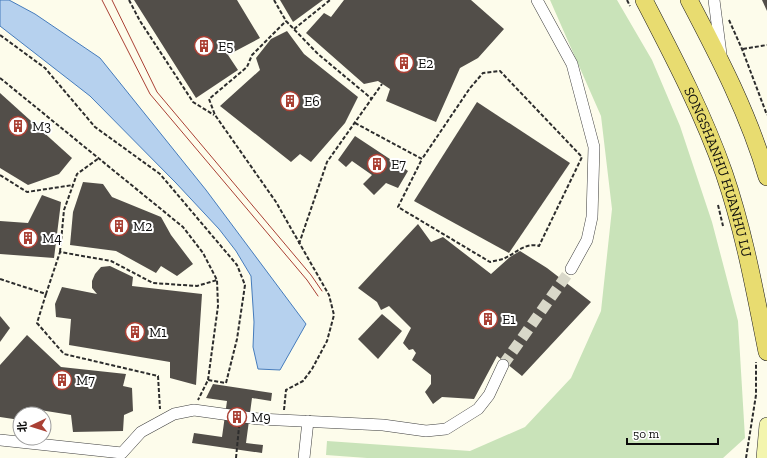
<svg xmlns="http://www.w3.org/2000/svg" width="767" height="458" viewBox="0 0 767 458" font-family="'Zilla Slab','Noto Sans SC',serif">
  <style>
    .green { fill: #c9e3b9 }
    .water { fill: #b6d1ee; stroke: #467cbc }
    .building { fill: #524e49 }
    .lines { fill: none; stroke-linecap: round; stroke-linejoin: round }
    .street-tunnel { stroke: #d9d8c9; stroke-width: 11; stroke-dasharray: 11 5.5; stroke-linecap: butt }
    .street-casing { stroke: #3e3e3e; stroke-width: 12 }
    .secondary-casing { stroke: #2d2d2d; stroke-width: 16 }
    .primary-casing { stroke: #1c1c1c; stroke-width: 18 }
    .path { stroke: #2d2d2d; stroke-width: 2; stroke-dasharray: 4 2; stroke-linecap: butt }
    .street { stroke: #fff; stroke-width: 11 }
    .secondary { stroke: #f3f5ae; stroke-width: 15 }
    .primary { stroke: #e8dc70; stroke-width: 17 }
    .tram { stroke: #aa4034; stroke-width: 1 }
    .labels { text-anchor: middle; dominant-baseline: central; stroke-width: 4; stroke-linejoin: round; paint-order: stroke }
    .poi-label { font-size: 14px; fill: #0b0b0b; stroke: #fff; text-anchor: start }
    .street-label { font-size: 14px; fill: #0b0b0b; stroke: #fff }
  </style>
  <rect width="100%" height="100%" fill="#fdfceb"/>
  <path class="green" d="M550 0H617L652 60 680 126 712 222 738 321 745 438 723 458H367L326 455 327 441 470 451 525 427 571 378 601 311 612 209 601 116Z"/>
  <path class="water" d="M0 0H9L35 14 100 58 206 190 306 324 280 370 258 369 253 347 254 322 251 276 236 251 219 229 176 183 90 96 0 26Z"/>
  <g class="building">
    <path d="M134 0H237L260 38 228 55 238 70 196 98Z"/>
    <path d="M280 0H323L293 22Z"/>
    <path d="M344 0H471L504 29 478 58 460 68 436 122 386 101 390 89 378 81 364 84 306 33 324 13 331 17Z"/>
    <path d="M762 0H767V11Z"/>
    <path d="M287 31 304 54 358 97 345 123 311 162 300 154 291 162 220 106 260 70 256 58 271 39Z"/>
    <path d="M0 93 72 158 59 174 28 185 0 168Z"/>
    <path d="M477 102 570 163 509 253 414 201Z"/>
    <path d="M355 136 408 171 398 188 386 183 374 195 363 184 372 175 352 161 346 167 338 160Z"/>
    <path d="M83 182 103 184 112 197 161 217 171 235 193 264 177 276 161 266 156 273 116 251 70 245 73 212Z"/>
    <path d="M42 195 61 202 54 258 0 254V221L28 223Z"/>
    <path d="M418 224 431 242 443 237 491 274 510 257 520 251 547 268 591 302 522 376 497 356 474 399 442 397 433 404 425 392 431 384V375L412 360 416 353 413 349 409 350 403 343 411 328 389 306 381 310 377 302 358 288Z"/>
    <path d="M110 266 133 277 132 286 202 294 196 385 170 378V362L69 345 71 319 56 317 55 304 62 287 97 294 92 288V281L95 274 101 267Z"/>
    <path d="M382 314 402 331 378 359 358 339Z"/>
    <path d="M0 316 10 328 0 342Z"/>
    <path d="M27 335 61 367 126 374 123 386 132 388 133 411 124 415 123 431 73 432 71 415 40 410 38 414H20V420L0 417V365Z"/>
    <path d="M213 384 272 393 271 401 252 398 246 443 263 445 262 453 192 443 194 433 222 437 227 401 206 398Z"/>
  </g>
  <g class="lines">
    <path class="street-tunnel" d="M503 365 571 269"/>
    <defs>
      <g id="street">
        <path d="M537 0 572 64 594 147 592 217 587 240 571 269"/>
        <path d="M714 0 721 54"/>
        <path d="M0 440 122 453 141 432 174 414 194 410 259 419 383 425 426 431 446 429 478 409 489 395 503 365"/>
        <path d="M304 458 308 421"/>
      </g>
      <path id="secondary" d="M764 458 767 425"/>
      <g id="primary">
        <path id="s1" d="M644 0C673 56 703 113 724 173 744 231 755 292 767 352"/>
        <path d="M689 0C719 57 749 115 767 177"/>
      </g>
    </defs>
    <use href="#street" class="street-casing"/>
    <use href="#secondary" class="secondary-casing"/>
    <use href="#primary" class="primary-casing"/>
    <g class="path">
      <path d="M129 0 140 21 193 102 214 115"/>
      <path d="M274 0 286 21 318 54 372 99"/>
      <path d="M627 0 630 6"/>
      <path d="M729 20 742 49 767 115"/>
      <path d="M294 29 330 0"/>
      <path d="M0 35 45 68 95 127 160 174 237 265 245 285 237 339 226 383 208 380 198 400"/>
      <path d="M743 49 767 45"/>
      <path d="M0 78 183 227 203 253 217 280 197 286 153 283 111 261 60 252 46 294 0 279"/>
      <path d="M355 123 422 159 470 88 483 73 500 71 582 157 539 246C525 242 515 254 503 259 499 260 494 261 490 262L398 207 422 159"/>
      <path d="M0 175 27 192 73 185"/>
      <path d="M718 205 723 226"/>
      <path d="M299 244 327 162 382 84"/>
      <path d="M60 252 64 210 77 174 99 158"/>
      <path d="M46 294 37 323 64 354 158 376 160 409"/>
      <path d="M208 380 218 306 217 280"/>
      <path d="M284 410 286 390 303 381 312 369 327 341 334 315 329 295 276 202 215 115 209 99 247 67 252 55 286 21"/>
      <path d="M236 458 239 427"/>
      <path d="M746 458 756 395V362"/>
    </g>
    <use href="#street" class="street"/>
    <use href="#secondary" class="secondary"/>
    <use href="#primary" class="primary"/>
    <g class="tram">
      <path d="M102 0 150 94 307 280 318 296"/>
      <path d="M112 0 157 92 311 275 322 291"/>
    </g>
  </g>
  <defs>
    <symbol id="building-ring" viewBox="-11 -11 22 22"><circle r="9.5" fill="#fff" stroke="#aa4034" stroke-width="1.5"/><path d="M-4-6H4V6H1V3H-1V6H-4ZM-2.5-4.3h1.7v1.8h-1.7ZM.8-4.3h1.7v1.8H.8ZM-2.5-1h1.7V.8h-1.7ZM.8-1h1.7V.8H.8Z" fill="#aa4034"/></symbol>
  </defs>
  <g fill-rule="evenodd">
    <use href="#building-ring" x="193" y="35" width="22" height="22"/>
    <use href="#building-ring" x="393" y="52" width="22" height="22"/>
    <use href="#building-ring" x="279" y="90" width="22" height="22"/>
    <use href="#building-ring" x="7" y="115" width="22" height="22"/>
    <use href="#building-ring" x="366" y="153" width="22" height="22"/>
    <use href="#building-ring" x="108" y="215" width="22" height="22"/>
    <use href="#building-ring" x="17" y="227" width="22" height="22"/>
    <use href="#building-ring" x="477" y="308" width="22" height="22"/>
    <use href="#building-ring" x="124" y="321" width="22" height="22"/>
    <use href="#building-ring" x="51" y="369" width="22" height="22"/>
    <use href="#building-ring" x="226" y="406" width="22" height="22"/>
  </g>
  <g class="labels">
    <g class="poi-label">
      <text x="218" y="46">E5</text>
      <text x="418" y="63">E2</text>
      <text x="304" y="101">E6</text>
      <text x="32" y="126">M3</text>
      <text x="391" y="164">E7</text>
      <text x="133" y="226">M2</text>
      <text x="42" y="238">M4</text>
      <text x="502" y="319">E1</text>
      <text x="149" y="332">M1</text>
      <text x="76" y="380">M7</text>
      <text x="251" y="417">M9</text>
    </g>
    <g class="street-label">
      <text stroke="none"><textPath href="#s1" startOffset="188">SONGSHANHU HUANHU LU</textPath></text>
    </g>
  </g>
  <g transform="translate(32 426) rotate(266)"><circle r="19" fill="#ffffff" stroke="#9d9d9d"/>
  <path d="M0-3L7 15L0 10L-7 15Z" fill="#aa4034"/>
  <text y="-6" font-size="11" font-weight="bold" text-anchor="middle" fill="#0b0b0b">北</text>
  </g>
  <path d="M627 438v6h91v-6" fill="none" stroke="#0b0b0b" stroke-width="2"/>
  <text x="633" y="438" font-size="12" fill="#0b0b0b" stroke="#ffffff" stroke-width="3" paint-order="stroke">50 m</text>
</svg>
